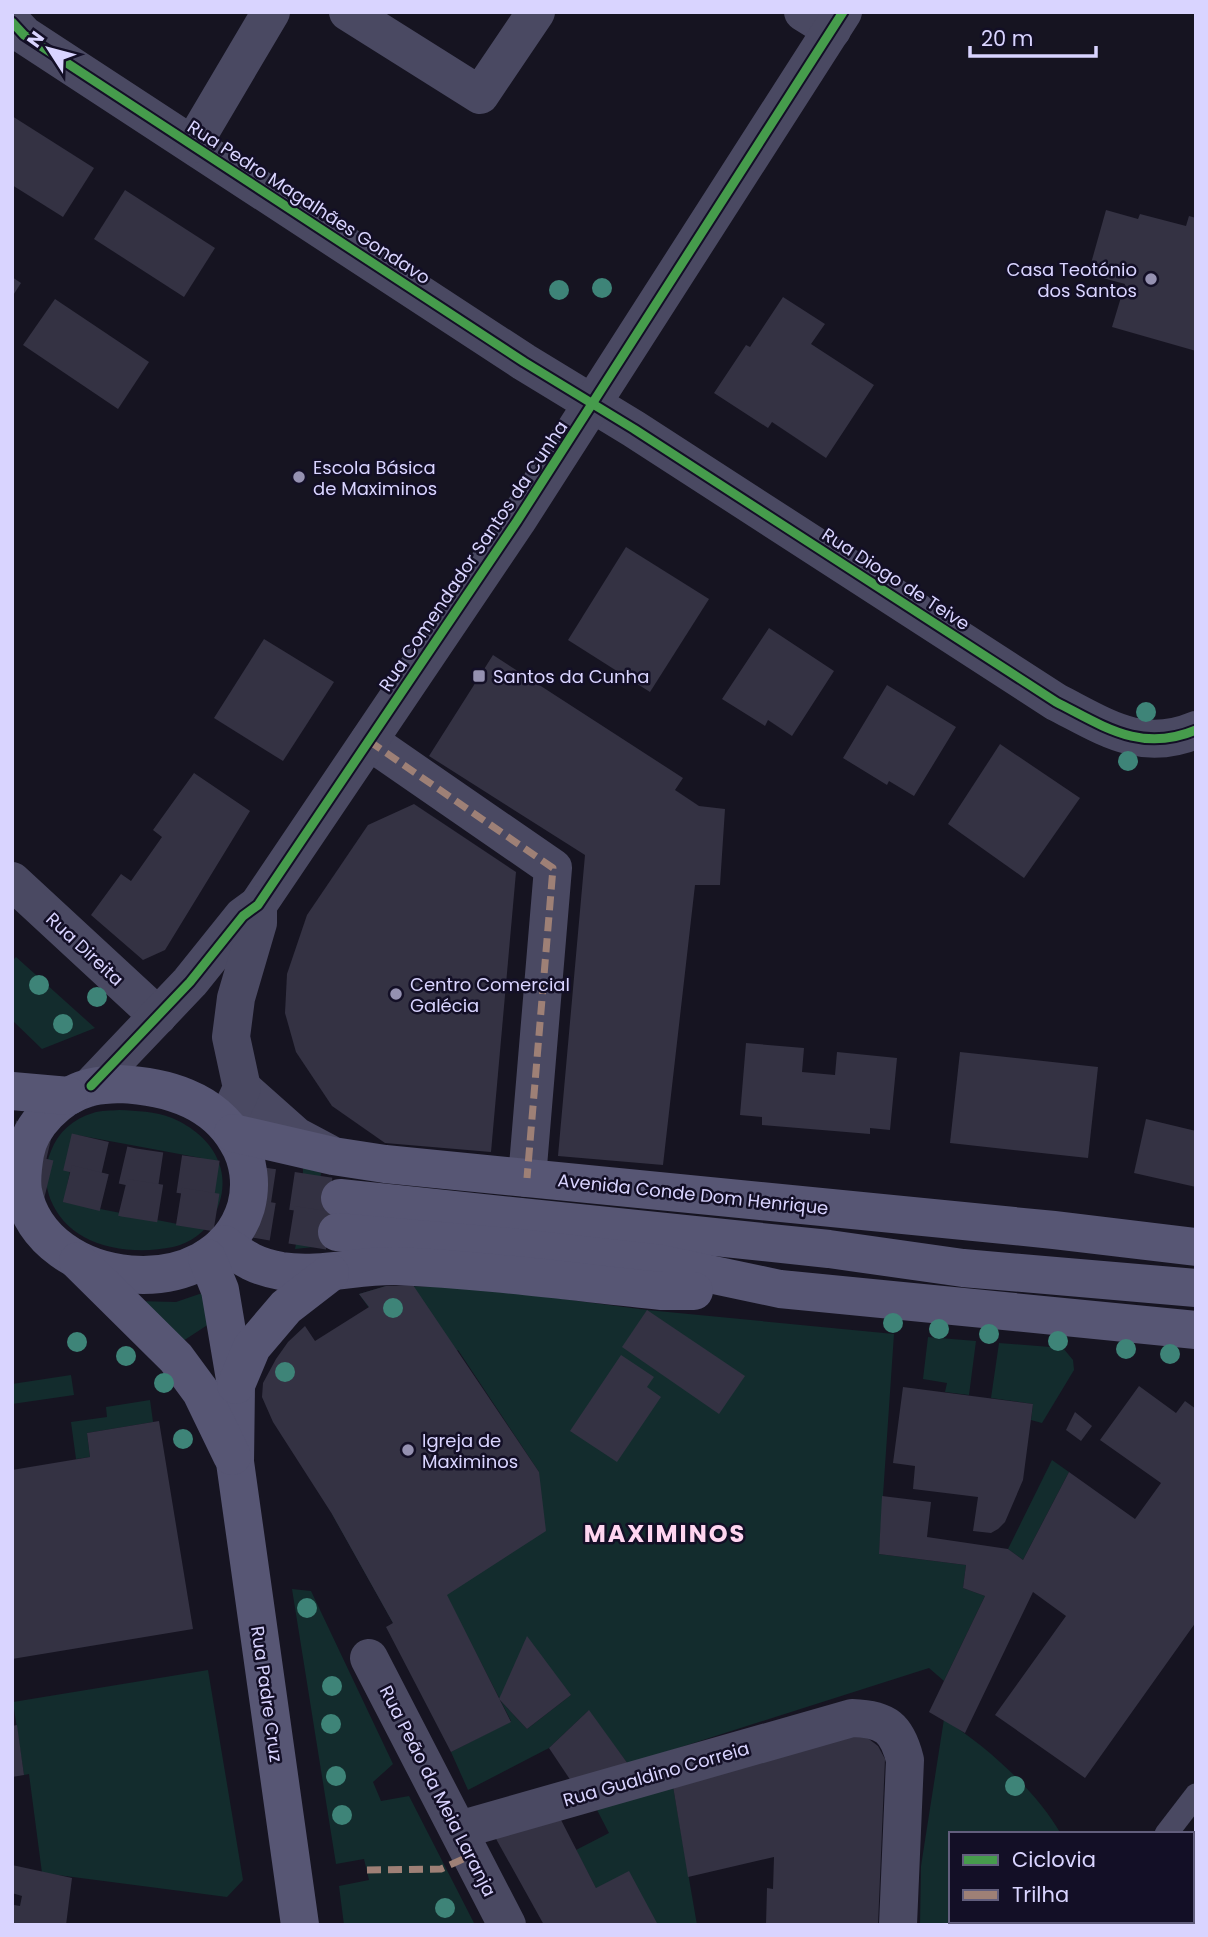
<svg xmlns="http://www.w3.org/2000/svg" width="1208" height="1937" viewBox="0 0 1208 1937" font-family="Poppins,sans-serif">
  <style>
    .green { fill: #132c2d; fill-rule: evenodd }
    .building { fill: #343243 }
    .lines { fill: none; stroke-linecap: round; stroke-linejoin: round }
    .secondary-tunnel { stroke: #333142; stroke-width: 38; stroke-dasharray: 38 19; stroke-linecap: butt }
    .lane { stroke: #4a4962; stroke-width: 23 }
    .street { stroke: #4a4962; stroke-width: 38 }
    .secondary { stroke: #575674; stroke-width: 38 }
    .quiet { stroke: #9e8076; stroke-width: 7; stroke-dasharray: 14 7; stroke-linecap: butt }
    .cycleway-casing { stroke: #130f26; stroke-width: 13 }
    .cycleway { stroke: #469c4c; stroke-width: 9 }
    .tree { fill: #3e8478 }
    .poi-dot { fill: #9591b1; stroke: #130f26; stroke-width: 2.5 }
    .labels { text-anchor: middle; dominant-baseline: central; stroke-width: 5; stroke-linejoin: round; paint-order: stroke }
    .street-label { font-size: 18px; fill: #d9d4ff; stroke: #130f26 }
    .poi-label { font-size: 18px; fill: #d9d4ff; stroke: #130f26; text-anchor: start }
    .district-label { font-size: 24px; font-weight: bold; letter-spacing: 2px; fill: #ffd6f0; stroke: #130f26 }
  </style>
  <rect width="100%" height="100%" fill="#161421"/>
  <g class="green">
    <path d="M16 957 95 1028 42 1049 12 1020V961Z"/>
    <path d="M119 1110C137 1111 155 1111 172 1118 214 1136 236 1174 214 1216 206 1232 190 1243 173 1247 145 1253 109 1251 84 1237 53 1220 37 1183 51 1151 58 1132 73 1119 93 1113 101 1110 111 1111 119 1110ZM77 1135 201 1158 188 1226 64 1202Z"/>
    <path d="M303 1167 321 1173 314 1247 295 1249 303 1208Z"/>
    <path d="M386 1286 471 1287 647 1310 894 1334 879 1554 966 1565 963 1588 985 1596 944 1681 929 1668 628 1764 588 1711 549 1748 468 1790 451 1752 511 1721 446 1595 393 1623 332 1514 346 1505 539 1472 458 1350 433 1366 395 1344 359 1294ZM571 1695 527 1729 499 1699Z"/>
    <path d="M214 1289 212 1322 183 1341 135 1301 176 1302Z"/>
    <path d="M928 1337 976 1341 969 1395 945 1392 947 1383 923 1379Z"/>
    <path d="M999 1343 1063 1348 1073 1360 1074 1370 1042 1423 1031 1420 1033 1404 991 1398Z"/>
    <path d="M71 1375 74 1395 12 1404V1384Z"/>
    <path d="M150 1400 153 1422 87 1433 90 1457 76 1459 71 1422 107 1417 106 1407Z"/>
    <path d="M1052 1460 1069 1472 1023 1560 1008 1549Z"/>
    <path d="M292 1589 311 1591 393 1764 373 1782 381 1801 409 1796 475 1925H344L339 1886 369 1880 364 1859 336 1864Z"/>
    <path d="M208 1670 243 1880 227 1897 42 1873 29 1774 24 1775 13 1702Z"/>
    <path d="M944 1719C987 1747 1035 1789 1061 1834H951V1921H1102L1103 1925H920L921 1866Z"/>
    <path d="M673 1786 697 1925H658L596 1888 576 1850 609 1833 596 1808Z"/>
  </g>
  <g class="building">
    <path d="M12 116 94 168 63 217 12 185Z"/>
    <path d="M125 190 215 248 184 297 94 239Z"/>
    <path d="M1106 210 1138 219 1140 214 1186 226 1189 216 1196 218V351L1112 327 1125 284 1088 274Z"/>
    <path d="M12 277 21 283 12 297Z"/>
    <path d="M783 297 825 324 811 344 874 385 826 458 772 422 768 428 714 393 746 345 750 347Z"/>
    <path d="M55 299 149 362 118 409 23 345Z"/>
    <path d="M626 547 709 599 650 692 568 640Z"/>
    <path d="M769 628 834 671 792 736 768 720 765 726 722 699Z"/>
    <path d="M264 639 334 682 283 761 214 718Z"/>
    <path d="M493 655 683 778 675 790 699 806 725 809 720 885H695L663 1165 558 1156 585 855 429 756Z"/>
    <path d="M887 685 956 727 914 796 889 781 887 785 843 758Z"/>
    <path d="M1000 744 1080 798 1024 878 948 824Z"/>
    <path d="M194 773 250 811 165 950 143 960 91 915 121 874 131 881 162 837 153 830Z"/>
    <path d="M414 804 516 872 491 1152 385 1143 332 1106 296 1052 285 1013 287 974 307 915 368 825Z"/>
    <path d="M746 1043 804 1048 802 1072 835 1075 837 1052 897 1058 890 1130 870 1128V1134L762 1125V1117L740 1115Z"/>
    <path d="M960 1052 1098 1067 1088 1158 950 1143Z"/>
    <path d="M1146 1119 1196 1131V1187L1134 1173Z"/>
    <path d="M413 1285 539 1472 546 1531 447 1595 511 1722 451 1752 386 1627 393 1623 332 1514 273 1422 262 1397 263 1383 276 1359 288 1342 305 1326 315 1341 369 1307 359 1294 386 1286Z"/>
    <path d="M647 1310 745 1376 719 1414 622 1347Z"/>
    <path d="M621 1355 654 1377 647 1387 661 1397 617 1462 570 1431Z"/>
    <path d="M1139 1386 1176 1413 1185 1401 1196 1409V1622L1085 1778 995 1715 1066 1616 1033 1592 965 1733 929 1712 985 1596 963 1588 966 1565 879 1554 882 1496 931 1502 927 1537 1008 1549 1023 1560 1069 1472 1135 1519 1161 1483 1100 1440Z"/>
    <path d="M903 1387 1033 1404 1023 1480 1005 1522 998 1529 991 1533 973 1531 978 1497 913 1489 915 1466 893 1463Z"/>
    <path d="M1075 1412 1092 1426 1081 1441 1066 1430Z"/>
    <path d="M159 1421 193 1629 12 1659V1470L90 1457 87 1433Z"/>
    <path d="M527 1636 571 1695 527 1729 499 1699Z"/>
    <path d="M589 1710 628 1764 575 1787 549 1748Z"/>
    <path d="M17 1725 24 1775 12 1777V1726Z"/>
    <path d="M861 1733 878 1746 885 1759 878 1925H766L767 1888 773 1889 774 1857 688 1877 673 1786Z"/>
    <path d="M560 1818 596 1888 629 1871 658 1925H544L495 1837Z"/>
    <path d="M1192 1851 1196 1854V1925H1130L1126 1921H1192Z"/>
    <path d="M12 1865 72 1878 66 1925H12L14 1905 20 1906 22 1896 12 1893Z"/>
  </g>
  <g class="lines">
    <g class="secondary-tunnel">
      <path d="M12 1139 132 1167 340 1198"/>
      <path d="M12 1170 126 1198 337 1232"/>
    </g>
    <g class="lane">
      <path d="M1166 1834 1196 1795"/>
      <path d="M1111 1921 1112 1925"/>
    </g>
    <g class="street">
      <path d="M348 12 480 95 536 12"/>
      <path d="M803 12 832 30"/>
      <path d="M12 22 24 35 524 362 634 429 1056 702C1105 727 1141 753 1196 730"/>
      <path d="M193 144 271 12"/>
      <path d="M369 741 553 868 527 1178"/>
      <path d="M12 881 158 1016"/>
      <path d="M91 1086 190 982 243 916 258 905 517 521 843 12"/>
      <path d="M242 1088 296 1136 328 1153"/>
      <path d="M226 1123 242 1088 231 1037 236 998 258 923V905"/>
      <path d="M369 1658 507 1925"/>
      <path d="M459 1830 852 1718C886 1719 897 1728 905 1760L898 1925"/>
    </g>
    <g class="secondary">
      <path d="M119 1084C164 1086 213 1099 237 1141 249 1160 252 1185 246 1207 216 1308 42 1291 23 1191 21 1179 23 1166 25 1154 30 1125 59 1096 88 1088 97 1085 109 1085 119 1084Z"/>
      <path d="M12 1091 69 1096"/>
      <path d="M233 1133 333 1156 385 1164 1054 1230 1196 1247"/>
      <path d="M340 1198 829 1249 963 1268 1196 1288"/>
      <path d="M337 1232 509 1247 662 1264 780 1289 1196 1330"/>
      <path d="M224 1244C245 1259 254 1266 281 1271 321 1277 358 1265 397 1266 486 1270 574 1282 662 1291H694"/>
      <path d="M207 1258 220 1290 236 1385 235 1462 300 1925"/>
      <path d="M78 1261 176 1358 201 1392 232 1456"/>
      <path d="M236 1385 252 1347 286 1307 330 1273"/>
    </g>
    <g class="quiet">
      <path d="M369 741 553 868 527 1178"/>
      <path d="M367 1870 441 1869 472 1855"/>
    </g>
    <defs>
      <g id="cycleway">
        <path d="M12 22 24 35 524 362 634 429 1056 702C1105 727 1141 753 1196 730"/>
        <path d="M91 1086 190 982 243 916 258 905 517 521 843 12"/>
      </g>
    </defs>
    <use href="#cycleway" class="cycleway-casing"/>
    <use href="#cycleway" class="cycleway"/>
  </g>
  <g class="tree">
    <circle cx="602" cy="288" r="10"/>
    <circle cx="559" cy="290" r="10"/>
    <circle cx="1146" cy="712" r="10"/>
    <circle cx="1128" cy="761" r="10"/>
    <circle cx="39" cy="985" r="10"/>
    <circle cx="97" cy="997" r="10"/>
    <circle cx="63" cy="1024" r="10"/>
    <circle cx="393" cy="1308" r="10"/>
    <circle cx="893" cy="1323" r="10"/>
    <circle cx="939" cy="1329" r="10"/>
    <circle cx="989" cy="1334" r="10"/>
    <circle cx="1058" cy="1341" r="10"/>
    <circle cx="77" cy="1342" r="10"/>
    <circle cx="1126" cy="1349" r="10"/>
    <circle cx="1170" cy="1354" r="10"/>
    <circle cx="126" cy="1356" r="10"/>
    <circle cx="285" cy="1372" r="10"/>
    <circle cx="164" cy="1383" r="10"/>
    <circle cx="183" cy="1439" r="10"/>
    <circle cx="307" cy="1608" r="10"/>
    <circle cx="332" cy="1686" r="10"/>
    <circle cx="331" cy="1724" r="10"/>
    <circle cx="336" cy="1776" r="10"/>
    <circle cx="1015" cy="1786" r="10"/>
    <circle cx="342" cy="1815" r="10"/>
    <circle cx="445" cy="1908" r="10"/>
  </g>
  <g class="poi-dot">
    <circle cx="1151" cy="279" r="7"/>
    <circle cx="299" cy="477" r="7"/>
    <rect x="472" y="669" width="14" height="14" rx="3.5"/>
    <circle cx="396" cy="994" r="7"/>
    <circle cx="408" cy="1450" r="7"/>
  </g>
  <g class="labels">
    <g class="street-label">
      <text transform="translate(309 202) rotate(33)">Rua Pedro Magalhães Gondavo</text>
      <text transform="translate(473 556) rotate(-56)">Rua Comendador Santos da Cunha</text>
      <text transform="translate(896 579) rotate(33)">Rua Diogo de Teive</text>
      <text transform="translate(85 949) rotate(43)">Rua Direita</text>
      <text transform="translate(693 1194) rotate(6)">Avenida Conde Dom Henrique</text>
      <text transform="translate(267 1694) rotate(82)">Rua Padre Cruz</text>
      <text transform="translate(656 1774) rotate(-16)">Rua Gualdino Correia</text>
      <text transform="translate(438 1791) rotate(63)">Rua Peão da Meia Laranja</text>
    </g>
    <g class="poi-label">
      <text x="1137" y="269" text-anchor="end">Casa Teotónio<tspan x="1137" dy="21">dos Santos</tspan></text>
      <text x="313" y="467">Escola Básica<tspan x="313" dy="21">de Maximinos</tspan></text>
      <text x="493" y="676">Santos da Cunha</text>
      <text x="410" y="984">Centro Comercial<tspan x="410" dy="21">Galécia</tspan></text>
      <text x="422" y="1440">Igreja de<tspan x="422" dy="21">Maximinos</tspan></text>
    </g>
    <g class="district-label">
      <text x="665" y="1533">MAXIMINOS</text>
    </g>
  </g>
  <rect width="1208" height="1937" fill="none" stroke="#d9d4ff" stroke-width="28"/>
  <rect x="949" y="1832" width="245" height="91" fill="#130f26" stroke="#625e7d" stroke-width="2"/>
  <rect x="963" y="1855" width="35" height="10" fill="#469c4c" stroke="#625e7d" stroke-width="2"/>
  <text x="1012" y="1867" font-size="21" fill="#d9d4ff">Ciclovia</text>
  <rect x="963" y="1890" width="35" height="10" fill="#9e8076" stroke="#625e7d" stroke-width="2"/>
  <text x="1012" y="1902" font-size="21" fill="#d9d4ff">Trilha</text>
  <g transform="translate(49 49) rotate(306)" stroke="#130f26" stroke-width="5" paint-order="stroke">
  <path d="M0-5L12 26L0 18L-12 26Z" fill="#d9d4ff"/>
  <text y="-10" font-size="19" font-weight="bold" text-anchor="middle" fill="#d9d4ff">N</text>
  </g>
  <path d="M970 46v10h126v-10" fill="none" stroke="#d9d4ff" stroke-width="3.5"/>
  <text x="981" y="46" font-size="21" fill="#d9d4ff" stroke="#130f26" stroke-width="5" paint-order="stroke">20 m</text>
</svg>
